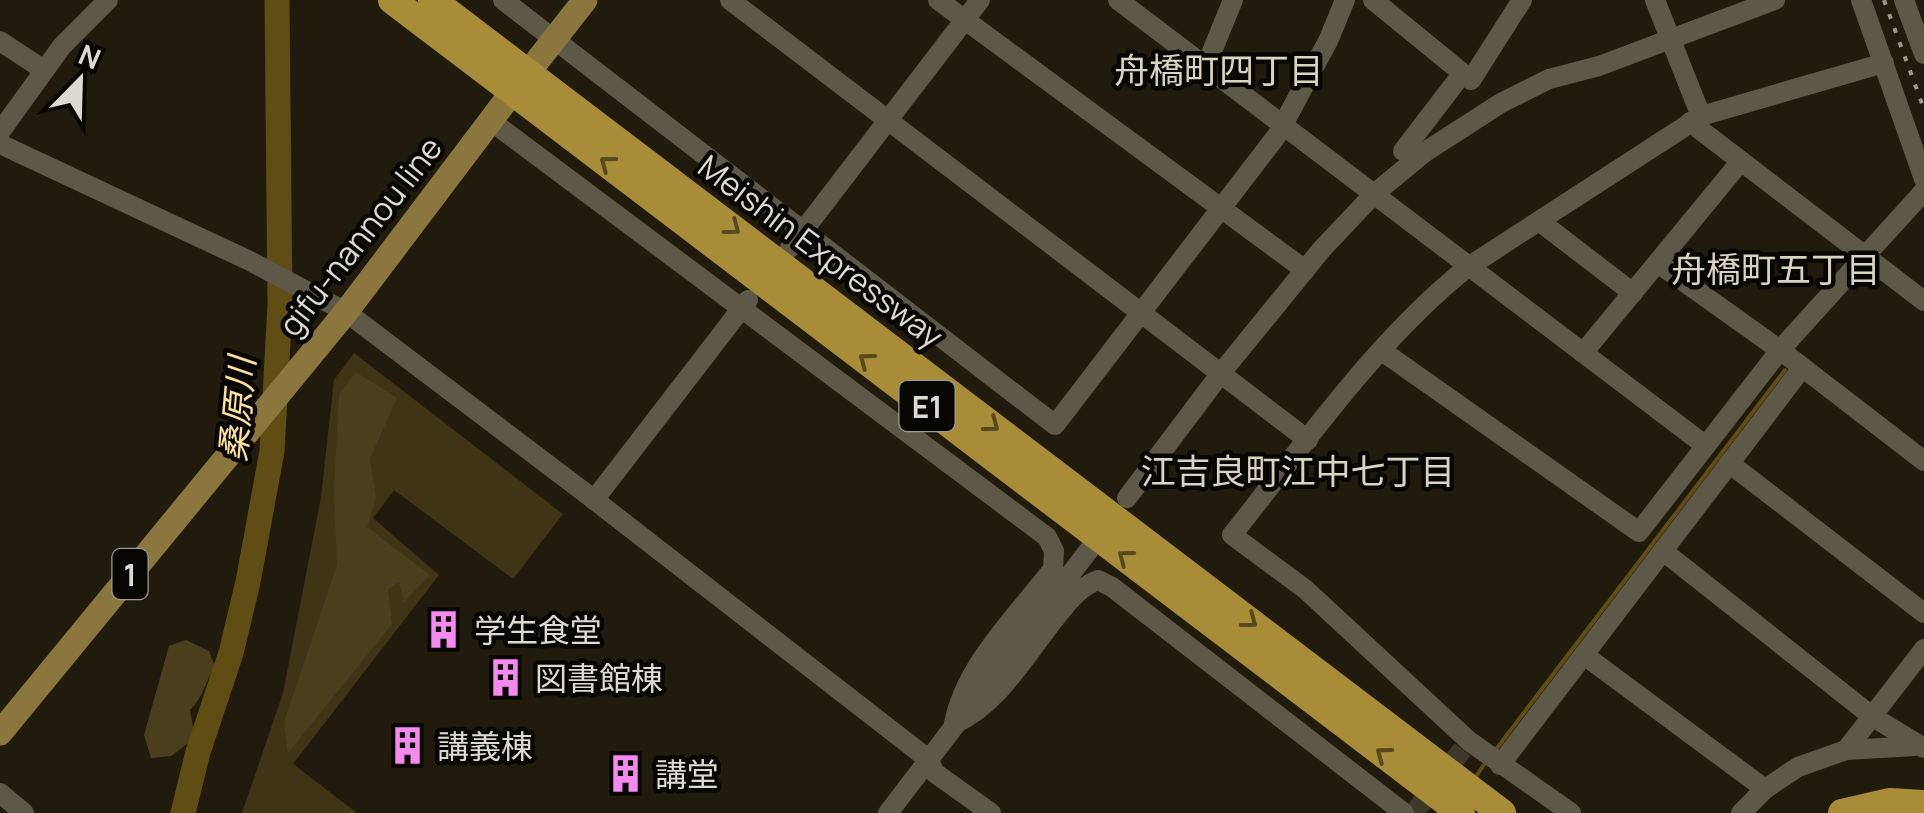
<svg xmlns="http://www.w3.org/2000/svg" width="1924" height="813" viewBox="0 0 1924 813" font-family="Manrope,'Noto Sans JP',sans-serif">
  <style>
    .green { fill: #3f3415 }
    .forest { fill: #4a3e1d }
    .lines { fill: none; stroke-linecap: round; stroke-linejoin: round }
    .stream { stroke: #604d13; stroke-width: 4 }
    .river { stroke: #604d13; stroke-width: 25 }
    .minor-tunnel { stroke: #3c382a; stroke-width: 20; stroke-dasharray: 20 10; stroke-linecap: butt }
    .minor { stroke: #5e5848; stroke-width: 20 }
    .major { stroke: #8b773e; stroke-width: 25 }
    .highway { stroke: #a98c38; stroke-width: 28 }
    .rail { stroke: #9a978b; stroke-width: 4; stroke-dasharray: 5 10; stroke-linecap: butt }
    .oneway { stroke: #58491d }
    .labels { text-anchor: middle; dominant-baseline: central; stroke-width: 9; stroke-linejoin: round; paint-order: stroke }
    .shield { fill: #080602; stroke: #9d9a93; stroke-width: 2.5 }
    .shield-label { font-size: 30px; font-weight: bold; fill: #dddad1 }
    .street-label { font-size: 32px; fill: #dddad1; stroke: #080602 }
    .poi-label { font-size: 32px; fill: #dddad1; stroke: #080602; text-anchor: start }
    .neighbourhood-label { font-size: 35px; fill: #dad3c0; stroke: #080602 }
    .water-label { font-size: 35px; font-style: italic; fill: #fce299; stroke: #080602 }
  </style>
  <rect width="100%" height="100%" fill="#201b0c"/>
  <path class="green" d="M354 353 563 514 513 579 394 490 373 518 439 575 293 764 357 813H242L283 693 321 497 334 380Z"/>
  <g class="forest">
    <path d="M356 372 397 398 370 459 376 499 367 527 430 575 404 602 399 582 388 589 392 624 288 753 284 722 337 565 334 491 339 394Z"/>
    <path d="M186 640 209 651 215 667C205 682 203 698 190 710L195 738 171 756 151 758 144 735 169 646Z"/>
  </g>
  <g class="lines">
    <g class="stream">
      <path d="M1494 752 1785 370"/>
      <path d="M1477 775 1485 763"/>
    </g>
    <path class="river" d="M183 813 198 752 231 653 248 582 272 451 280 305 277 0"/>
    <path class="minor-tunnel" d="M1414 813 1469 741"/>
    <g class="minor">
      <path d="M503 0 1055 425 1278 134 1329 39 1345 0"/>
      <path d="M730 0 1308 440"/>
      <path d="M938 0 1305 270"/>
      <path d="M1118 0 1706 446"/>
      <path d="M1373 0 1471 80 1522 0"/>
      <path d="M1655 0 1701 116"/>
      <path d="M1861 0 1924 179"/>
      <path d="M1904 0 1924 54"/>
      <path d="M0 41 44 70"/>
      <path d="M1206 66 1233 0"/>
      <path d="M491 121 1047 537 1054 551 1053 569C1018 614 964 667 954 724"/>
      <path d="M1690 122 1924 301"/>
      <path d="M0 132 62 46 108 0"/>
      <path d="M0 144 250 261 346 312 588 495 928 759 935 773 991 813"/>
      <path d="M1403 151 1462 74"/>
      <path d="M1539 221 1633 293"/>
      <path d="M790 248 980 0"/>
      <path d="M1658 263 1780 350 1924 461"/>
      <path d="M1382 351 1639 532 1780 350 1924 191"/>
      <path d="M1583 353 1741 161"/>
      <path d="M1729 463 1924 613"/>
      <path d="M1127 498 1221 373 1322 249 1374 194 1425 152 1501 103 1549 79 1599 66 1775 0"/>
      <path d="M594 500 748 300"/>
      <path d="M1663 551 1873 717 1924 748"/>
      <path d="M1584 655 1765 789"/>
      <path d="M954 724C997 705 1024 658 1052 622 1066 605 1077 588 1098 580L1112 587 1404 813"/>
      <path d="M1846 750 1915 746"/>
      <path d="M1500 765 1802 368"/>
      <path d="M0 793 24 813"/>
      <path d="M888 813 1089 550"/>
      <path d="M1571 813 1469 741 1305 589 1232 535C1303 446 1378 338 1468 267L1701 116 1884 63"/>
      <path d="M1741 813 1765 789 1798 767 1846 750 1924 649"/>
    </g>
    <g class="major">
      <path d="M538 60 585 0"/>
      <path d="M0 733 346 312 504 103"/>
    </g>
    <g class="highway">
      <path d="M392 0 1461 813"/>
      <path d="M432 0 1502 813"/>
      <path d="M1842 813 1890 802 1924 804"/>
    </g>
    <path class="rail" d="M1884 0 1924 109"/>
  </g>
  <defs><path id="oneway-chevron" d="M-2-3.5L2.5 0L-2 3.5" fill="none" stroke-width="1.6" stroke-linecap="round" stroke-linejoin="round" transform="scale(2.5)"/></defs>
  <g class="oneway">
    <use href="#oneway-chevron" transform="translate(607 163) rotate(-143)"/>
    <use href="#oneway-chevron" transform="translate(733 228) rotate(37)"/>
    <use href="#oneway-chevron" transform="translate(866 360) rotate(-143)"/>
    <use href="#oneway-chevron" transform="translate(992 425) rotate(37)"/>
    <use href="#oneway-chevron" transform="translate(1125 557) rotate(-143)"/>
    <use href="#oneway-chevron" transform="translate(1250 621) rotate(37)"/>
    <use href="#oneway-chevron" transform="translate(1383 754) rotate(-143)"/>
  </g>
  <defs>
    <symbol id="building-bare" viewBox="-9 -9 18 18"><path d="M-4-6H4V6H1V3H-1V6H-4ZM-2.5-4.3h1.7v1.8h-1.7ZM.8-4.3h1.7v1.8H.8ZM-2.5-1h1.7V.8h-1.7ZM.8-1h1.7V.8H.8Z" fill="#f589ef" stroke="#080602" stroke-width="2.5" paint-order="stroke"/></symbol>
  </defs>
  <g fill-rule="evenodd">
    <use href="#building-bare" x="416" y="602" width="55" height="55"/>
    <use href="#building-bare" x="478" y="650" width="55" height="55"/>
    <use href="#building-bare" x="380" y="718" width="55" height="55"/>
    <use href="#building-bare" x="598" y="746" width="55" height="55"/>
  </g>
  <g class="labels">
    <g class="shield">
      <rect x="899.5" y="381" width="55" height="50" rx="8"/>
      <rect x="112.5" y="549" width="35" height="50" rx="8"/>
    </g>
    <g class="shield-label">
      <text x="927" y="406">E1</text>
      <text x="130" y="574">1</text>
    </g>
    <g class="street-label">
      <text transform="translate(360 236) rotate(-52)">gifu-nannou line</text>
      <text transform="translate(821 251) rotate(37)">Meishin Expressway</text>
    </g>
    <g class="poi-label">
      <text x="474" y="630">学生食堂</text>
      <text x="535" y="678">図書館棟</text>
      <text x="437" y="746">講義棟</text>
      <text x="655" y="774">講堂</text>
    </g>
    <g class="neighbourhood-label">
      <text x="1219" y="70">舟橋町四丁目</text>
      <text x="1776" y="269">舟橋町五丁目</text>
      <text x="1298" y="471">江吉良町江中七丁目</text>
    </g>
    <g class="water-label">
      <text transform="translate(237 409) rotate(-85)">桑原川</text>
    </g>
  </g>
  <g transform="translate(80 80) rotate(23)" stroke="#080602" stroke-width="8" paint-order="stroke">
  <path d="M0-8L18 38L0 25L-18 38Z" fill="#dddad1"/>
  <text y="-15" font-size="28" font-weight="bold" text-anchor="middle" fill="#dddad1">N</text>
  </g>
</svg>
